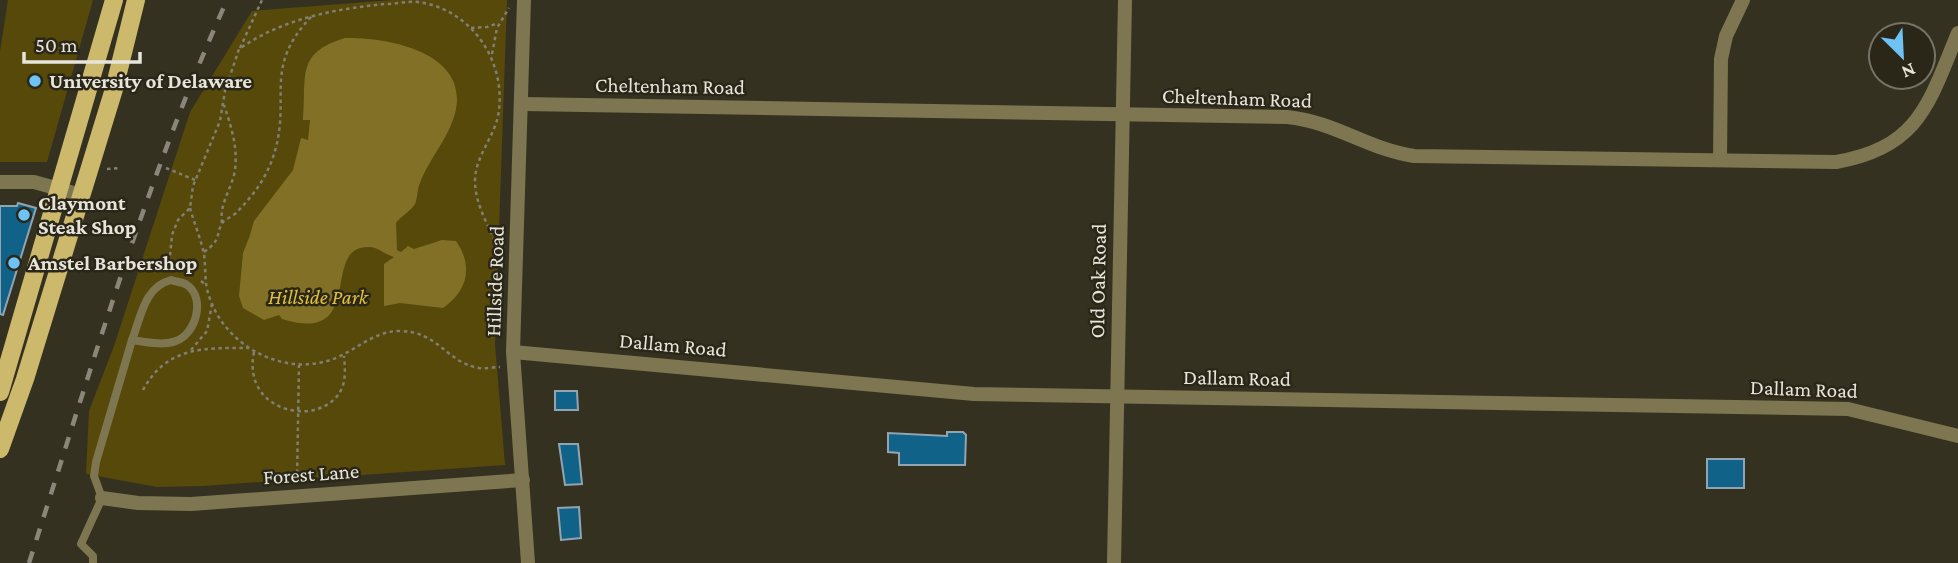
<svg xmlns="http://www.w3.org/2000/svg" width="1958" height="563" viewBox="0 0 1958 563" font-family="'Crimson Pro',serif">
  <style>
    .green { fill: #56490a }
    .water { fill: #817025 }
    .building { fill: #116289; stroke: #92a4b0; stroke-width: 2 }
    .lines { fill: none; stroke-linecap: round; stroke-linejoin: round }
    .path { stroke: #827f72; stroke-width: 2.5; stroke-dasharray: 3.5 3.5; stroke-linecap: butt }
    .service { stroke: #7e7551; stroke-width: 8 }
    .minor { stroke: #7e7551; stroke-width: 14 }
    .tertiary { stroke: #7e7551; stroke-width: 14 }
    .primary { stroke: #ccb96b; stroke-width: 18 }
    .rail { stroke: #8a877a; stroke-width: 4.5; stroke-dasharray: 12 12; stroke-linecap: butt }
    .poi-dot { fill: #6ec2f4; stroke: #2b2718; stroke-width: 2.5 }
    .labels { text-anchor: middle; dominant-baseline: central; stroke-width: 5; stroke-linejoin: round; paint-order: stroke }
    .poi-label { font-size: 21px; font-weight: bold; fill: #e7e5db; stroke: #2b2718; text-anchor: start }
    .street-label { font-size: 21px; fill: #e7e5db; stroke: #2b2718 }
    .park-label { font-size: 21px; font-style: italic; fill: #e0c13c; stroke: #2b2718 }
  </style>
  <rect width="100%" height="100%" fill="#353121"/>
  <g class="green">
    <path d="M8 0H93L47 162H0V51Z"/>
    <path d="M392 0H507L495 344 505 465 203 486 157 487 86 474 89 411 114 346 190 112 252 11Z"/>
  </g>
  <path class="water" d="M345 38C382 37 457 49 457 99 457 129 430 156 420 183 417 189 418 197 415 204 411 211 401 216 396 223L397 250 401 252 408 246 414 249 442 240 456 241C474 267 467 291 443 308L400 303 384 306V264L394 257C386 255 378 247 369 247 319 245 368 346 282 319L279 315 264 320 243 308 239 296 243 253 250 235 254 221 293 170 301 138 308 140 310 120H303C307 76 295 53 345 38Z"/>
  <g class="building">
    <path d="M18 203 36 208 3 315 0 314V206H17Z"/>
    <path d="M555 391H577L578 410H555Z"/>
    <path d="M947 432H963L966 435 965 465H899V453L888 452V433L947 436Z"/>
    <path d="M559 444H578L582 484 565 485Z"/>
    <rect x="1707" y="459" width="37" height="29"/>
    <path d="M579 507 581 538 561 540 558 508Z"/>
  </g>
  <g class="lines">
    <g class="path">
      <path d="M471 28 487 27 498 23"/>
      <path d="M240 48 262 0"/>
      <path d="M492 54 497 28 509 8"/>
      <path d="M166 168 195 180"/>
      <path d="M107 169 121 168"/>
      <path d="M190 208C194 223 201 239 204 254 206 268 204 282 209 296 224 344 279 375 327 361 353 354 372 331 399 331 439 331 445 362 479 368 486 369 494 367 500 367"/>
      <path d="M222 223C219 203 232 189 235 170 238 147 231 126 224 105"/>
      <path d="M204 252C223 239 215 233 223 222 226 219 233 216 236 213 251 198 265 180 272 160 294 99 260 70 312 16"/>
      <path d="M183 270 172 263 170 256 172 235 178 220 190 208 193 186 220 121 225 91 239 49C282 19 334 9 385 4 396 4 407 1 418 2 472 9 508 63 498 116 493 139 475 157 475 181 475 208 493 231 500 256"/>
      <path d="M201 281 206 285"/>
      <path d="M191 350 207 331 212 304"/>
      <path d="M254 352C241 415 324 429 342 388 346 378 345 367 344 356"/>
      <path d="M143 390C167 346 204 348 249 348"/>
      <path d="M297 480 299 365"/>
    </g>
    <g class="service">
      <path d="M171 280C176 282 183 282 187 285 206 298 196 334 176 341 163 346 146 342 132 340 141 317 144 287 171 280Z"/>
      <path d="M93 563V556L81 544 102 498 94 476 96 462 132 340"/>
    </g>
    <g class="minor">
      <path d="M523 104 1287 117C1336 122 1367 149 1414 156L1836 162C1919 148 1929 103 1958 33"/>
      <path d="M1720 160 1721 59 1726 36 1743 0"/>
      <path d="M0 182H34L81 195"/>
      <path d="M513 352 974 394 1848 409 1958 436"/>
      <path d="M102 498 138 503 191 504 523 480"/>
      <path d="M1114 563 1125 0"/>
    </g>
    <path class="tertiary" d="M524 0 513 352 528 563"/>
    <g class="primary">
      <path d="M0 392 114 0"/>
      <path d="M0 449 25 379 114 89 136 0"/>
    </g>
    <path class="rail" d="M29 563C90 373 145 182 227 0"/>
  </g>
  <g class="poi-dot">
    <circle cx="35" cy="81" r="7"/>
    <circle cx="24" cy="215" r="7"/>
    <circle cx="14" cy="263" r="7"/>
  </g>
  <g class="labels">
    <g class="poi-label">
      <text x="49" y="81">University of Delaware</text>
      <text x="38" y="203">Claymont<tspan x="38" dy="24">Steak Shop</tspan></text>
      <text x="28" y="263">Amstel Barbershop</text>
    </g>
    <g class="street-label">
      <text transform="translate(670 86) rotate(1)">Cheltenham Road</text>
      <text transform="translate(1237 98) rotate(2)">Cheltenham Road</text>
      <text transform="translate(495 281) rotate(-88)">Hillside Road</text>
      <text transform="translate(1098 281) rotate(-89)">Old Oak Road</text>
      <text transform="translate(673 345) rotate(5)">Dallam Road</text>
      <text transform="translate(1237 378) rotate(1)">Dallam Road</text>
      <text transform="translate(1804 389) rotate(2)">Dallam Road</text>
      <text transform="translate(311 474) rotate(-4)">Forest Lane</text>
    </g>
    <g class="park-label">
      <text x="318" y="297">Hillside Park</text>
    </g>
  </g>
  <g transform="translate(1902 56) rotate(156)"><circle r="33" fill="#2b2718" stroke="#767366" stroke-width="2"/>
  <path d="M0-5L12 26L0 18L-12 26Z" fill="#6ec2f4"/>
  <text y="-10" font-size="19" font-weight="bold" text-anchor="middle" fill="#e7e5db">N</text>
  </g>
  <path d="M24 52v10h116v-10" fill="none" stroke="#e7e5db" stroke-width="3.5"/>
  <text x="35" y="52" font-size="21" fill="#e7e5db" stroke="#2b2718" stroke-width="5" paint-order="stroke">50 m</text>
</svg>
